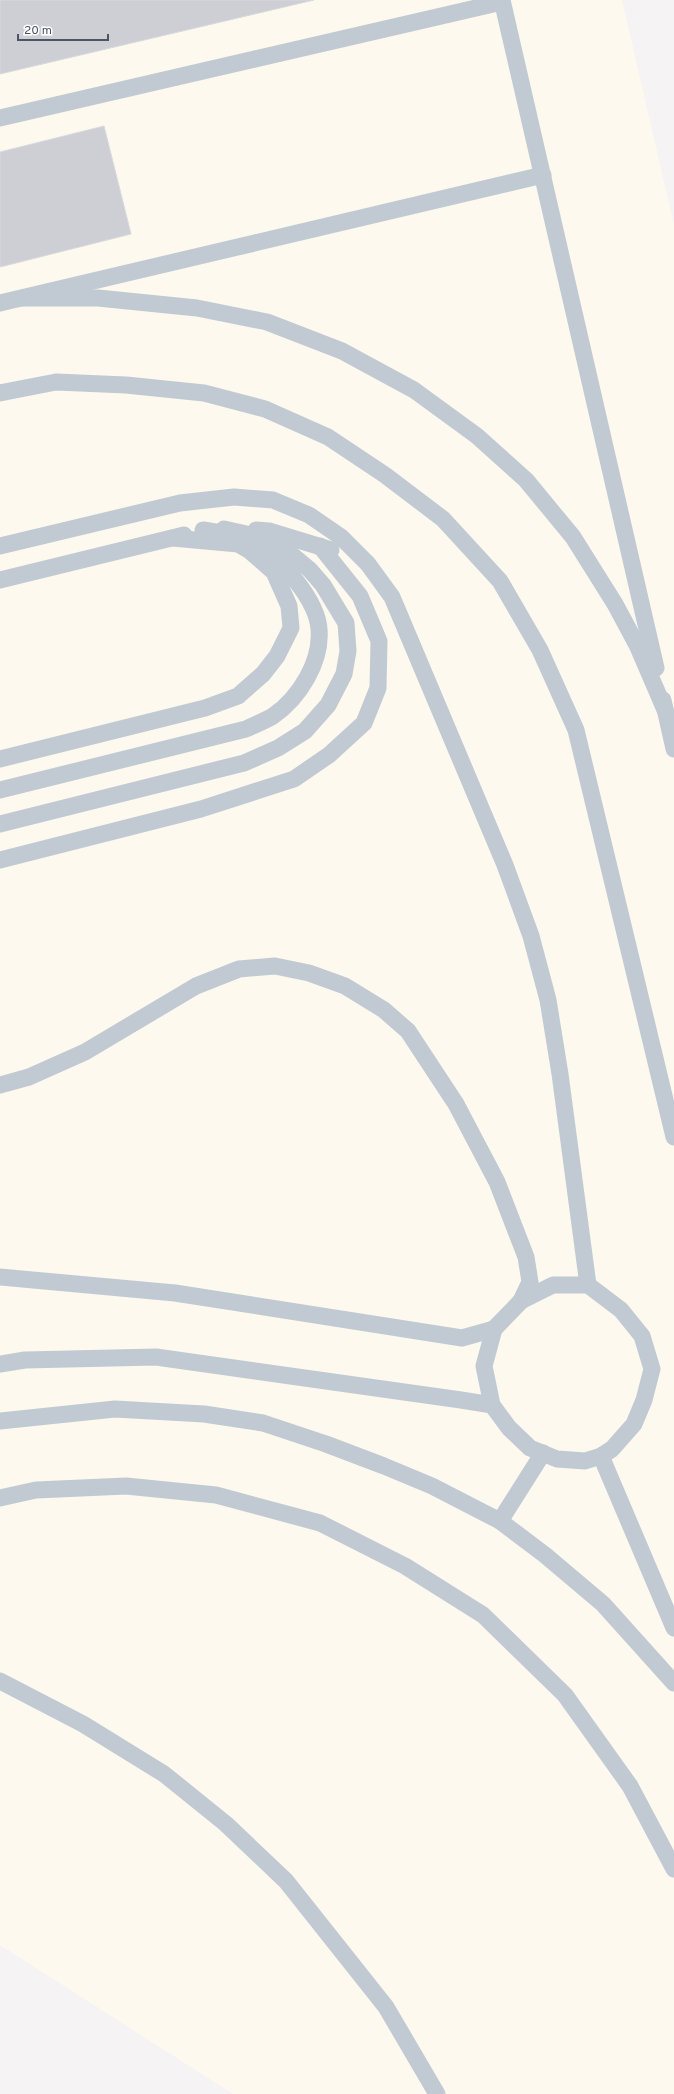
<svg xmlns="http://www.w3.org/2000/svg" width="674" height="2094" viewBox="0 0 674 2094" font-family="Overpass,sans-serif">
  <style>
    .commercial { fill: #fdf9ef }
    .building { fill: #cdcfd5; stroke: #d7d9de }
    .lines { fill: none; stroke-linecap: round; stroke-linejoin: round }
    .service { stroke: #c1cad2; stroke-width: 17 }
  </style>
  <rect width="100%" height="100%" fill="#f5f3f3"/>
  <path class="commercial" d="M0 0H622L674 225V2094H233L0 1945Z"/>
  <g class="building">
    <path d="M0 0H314L0 74Z"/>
    <path d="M104 126 131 234 0 267V152Z"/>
  </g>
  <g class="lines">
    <g class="service">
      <path d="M502 0 656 668"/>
      <path d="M0 118 502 2"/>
      <path d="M23 298H98L197 308 267 322 342 351 414 390 477 436 526 480 573 537 615 604 637 645 665 710"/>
      <path d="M0 303 543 175"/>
      <path d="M0 393 56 382 126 385 204 393 265 409 328 437 385 475 443 519 500 581 540 650 576 730 674 1137"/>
      <path d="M203 530 234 535"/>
      <path d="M256 530 269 531 331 550"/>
      <path d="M0 546 180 503 234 497 273 500 309 515 341 537 368 564 392 597 505 865 531 936 548 1000 560 1074 588 1285"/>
      <path d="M0 580 184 535"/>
      <path d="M663 700 674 749"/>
      <path d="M0 759 205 708 238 696 263 674 277 656 291 628 289 606 274 572 250 551 238 544 173 538"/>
      <path d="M0 790 246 729C254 725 265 721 273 716 299 698 322 662 319 629 317 600 283 562 260 546"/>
      <path d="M0 824 244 763 278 748 305 731 328 705 344 674 348 651 346 623 323 585 310 570 292 555 251 535 224 529"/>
      <path d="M0 860 201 809 294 779 329 755 364 723 378 688 379 641 360 596 320 546"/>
      <path d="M0 1085 29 1077 85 1052 196 986 239 969 275 966 309 973 345 986 384 1010 408 1031 456 1104 497 1182 526 1257 530 1282 521 1301"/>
      <path d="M0 1277 175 1293 462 1338 494 1329"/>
      <path d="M0 1364 25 1360 156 1357 461 1400 492 1405 509 1428 530 1448 557 1459 585 1461 601 1456 612 1449 634 1424 644 1400 652 1369 642 1336 621 1310 588 1285H553L521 1301 494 1329 484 1366 492 1405"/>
      <path d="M0 1421 115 1409 204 1414 263 1423 326 1444 384 1466 432 1486 500 1521 545 1555 603 1604 674 1683"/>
      <path d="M601 1456 674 1628"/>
      <path d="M0 1498 36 1490 126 1486 216 1495 320 1523 405 1566 483 1615 565 1695 630 1786 674 1869"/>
      <path d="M500 1521 543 1453"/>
      <path d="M0 1681 83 1724 164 1774 226 1824 286 1881 386 2007 437 2094"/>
    </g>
  </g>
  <path d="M18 34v6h90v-6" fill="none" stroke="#4a5661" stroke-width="2"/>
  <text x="24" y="34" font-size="12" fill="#4a5661" stroke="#ffffff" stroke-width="3" paint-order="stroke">20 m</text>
</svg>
